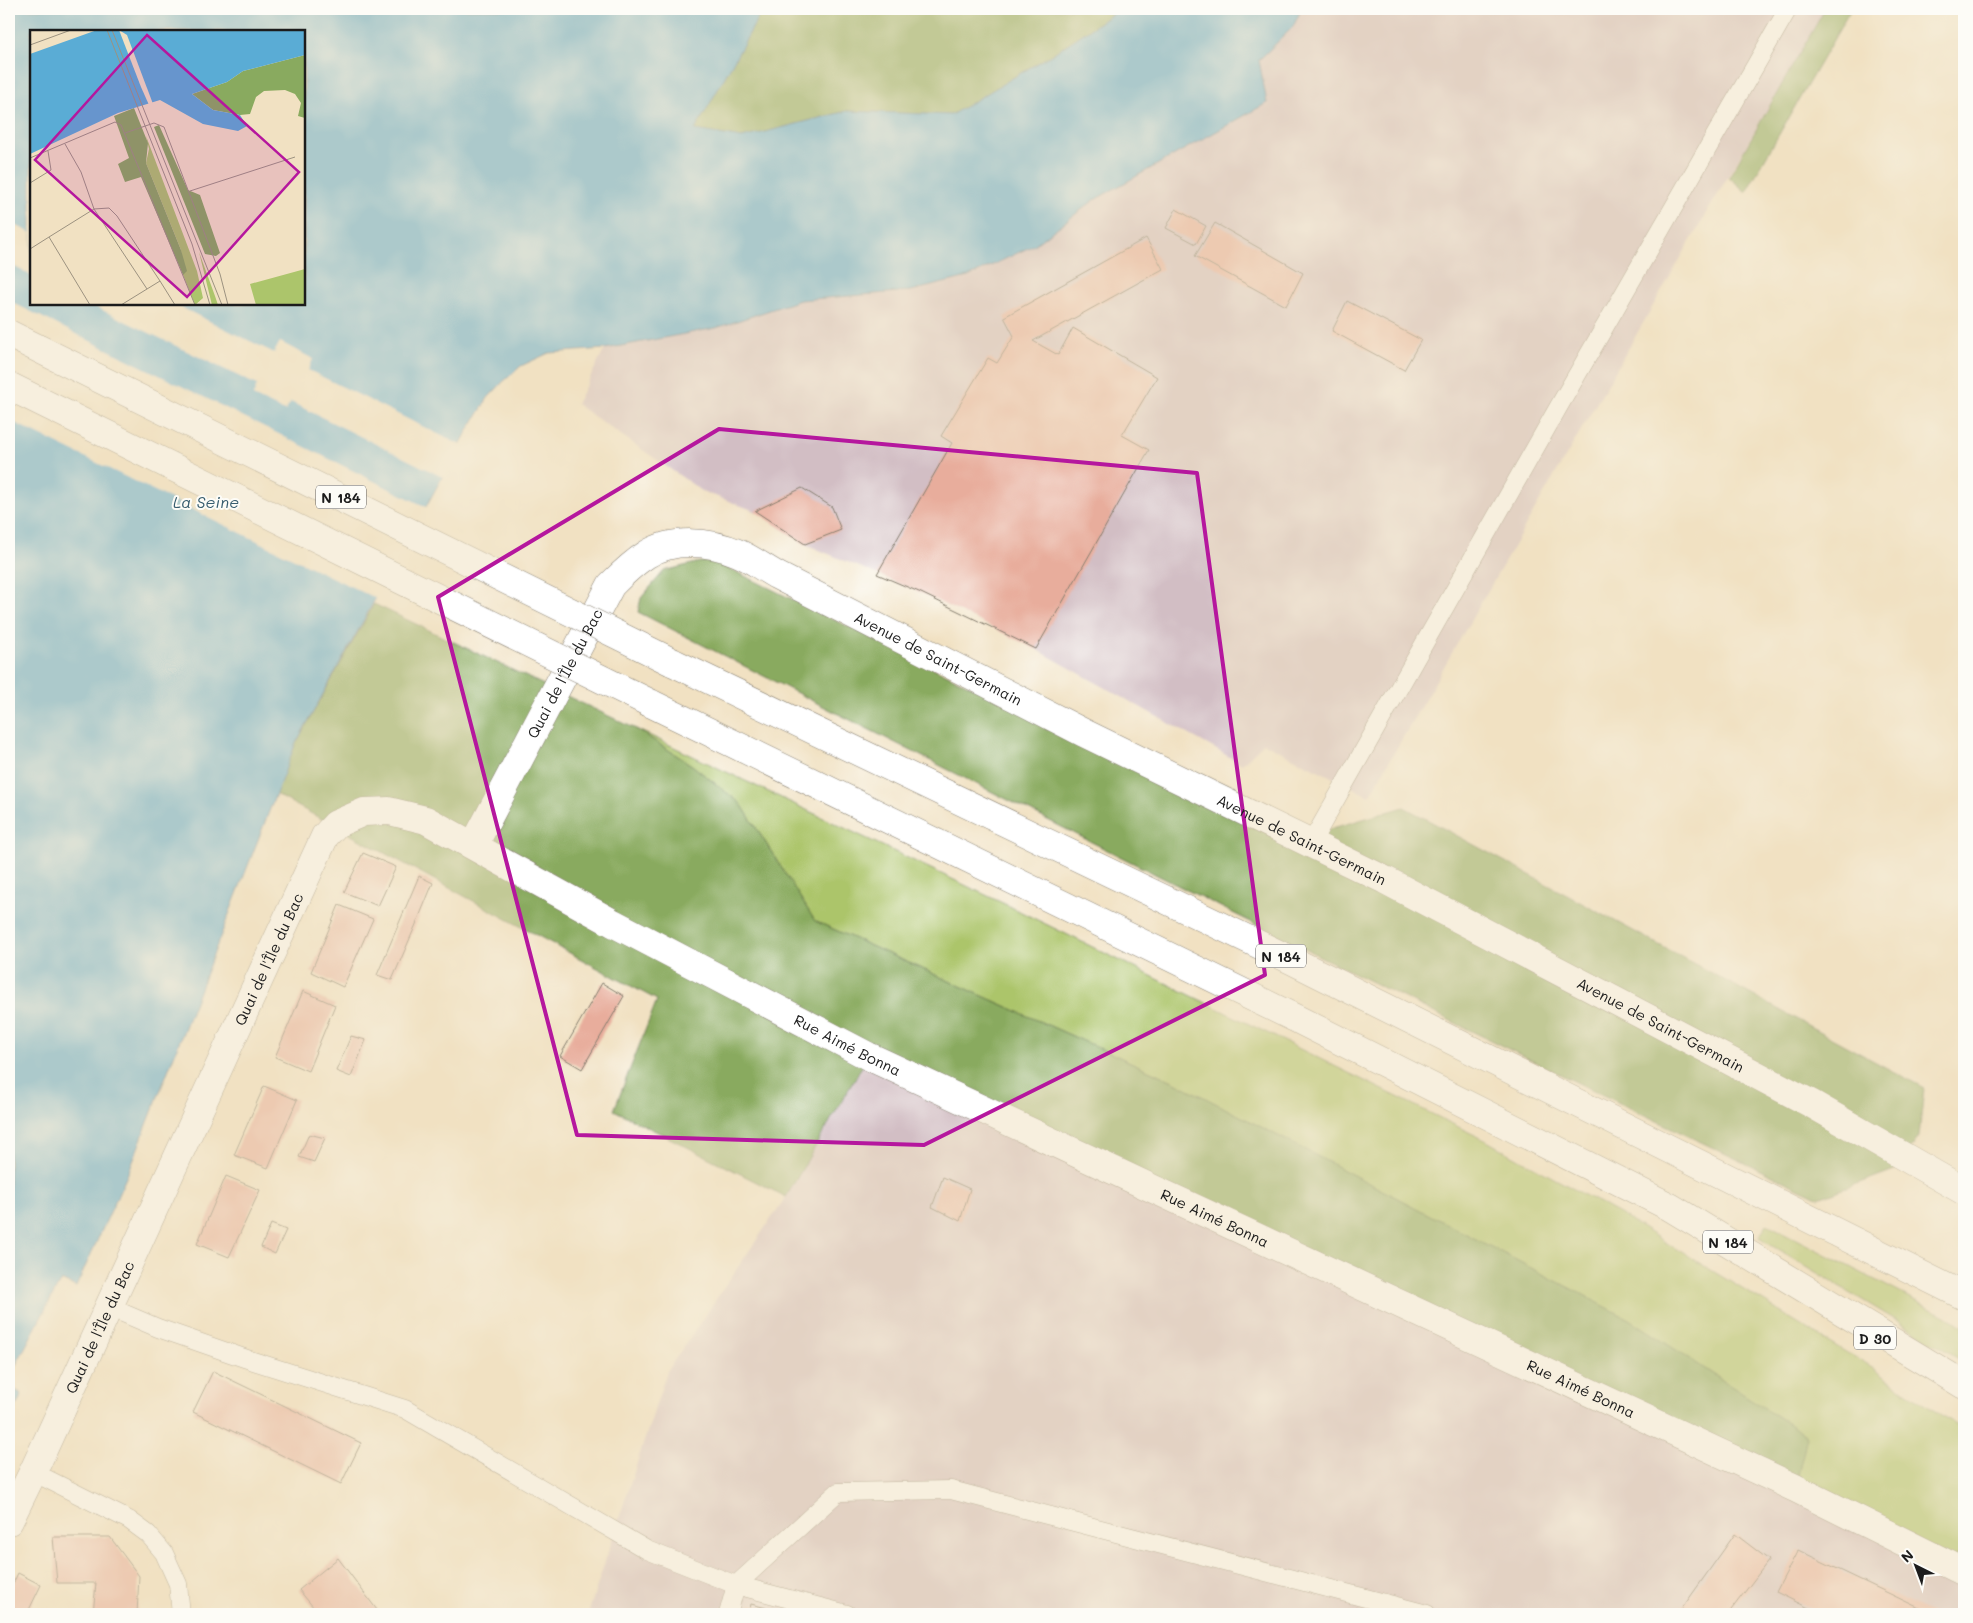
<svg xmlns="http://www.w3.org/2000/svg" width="1973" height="1623" viewBox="0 0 1973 1623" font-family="Mali,sans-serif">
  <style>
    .industrial { fill: #d2bec4 }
    .green { fill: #acc56b; stroke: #647044 }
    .forest { fill: #89aa5f; stroke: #52633e }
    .water { fill: #5aacd5; stroke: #3b6478; fill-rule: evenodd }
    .pier { fill: #f1e1c2 }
    .building { fill: #e8ad9c }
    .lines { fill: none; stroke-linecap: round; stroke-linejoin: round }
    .lane-casing { stroke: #867e6f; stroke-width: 19 }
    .street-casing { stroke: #867e6f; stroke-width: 29 }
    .primary-casing { stroke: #867e6f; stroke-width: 29 }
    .lane { stroke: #fff; stroke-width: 18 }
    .street { stroke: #fff; stroke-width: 28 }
    .primary { stroke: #fff; stroke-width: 28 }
    .primary-bridge-casing { stroke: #867e6f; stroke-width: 29; stroke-linecap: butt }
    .primary-bridge { stroke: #fff; stroke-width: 28 }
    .marked { fill: none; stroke: #b5179e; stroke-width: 4; stroke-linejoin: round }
    .labels { text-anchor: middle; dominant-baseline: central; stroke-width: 4; stroke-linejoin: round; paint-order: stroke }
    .shield { fill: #fdfcf7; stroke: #605f5e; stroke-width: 1 }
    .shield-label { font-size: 14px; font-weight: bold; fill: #1c1c1c }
    .street-label { font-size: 15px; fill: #1c1c1c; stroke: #fdfcf7 }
    .water-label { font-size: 16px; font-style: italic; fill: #385d6f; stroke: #fdfcf7 }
    .inset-road { fill: none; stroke: #9c9280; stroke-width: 1 }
    .view { fill: #b5179e; fill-opacity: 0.15; stroke: #b5179e; stroke-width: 2.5 }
    .inset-edge { fill: none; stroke: #1c1c1c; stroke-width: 2.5 }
  </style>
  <rect width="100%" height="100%" fill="#fdfcf7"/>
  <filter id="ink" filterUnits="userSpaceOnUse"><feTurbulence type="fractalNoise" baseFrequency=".02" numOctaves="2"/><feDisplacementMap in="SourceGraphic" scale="10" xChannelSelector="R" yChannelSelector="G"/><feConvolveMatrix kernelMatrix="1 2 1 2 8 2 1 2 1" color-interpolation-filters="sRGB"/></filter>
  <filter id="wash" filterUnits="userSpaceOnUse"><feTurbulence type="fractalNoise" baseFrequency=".0096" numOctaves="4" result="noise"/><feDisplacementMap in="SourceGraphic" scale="20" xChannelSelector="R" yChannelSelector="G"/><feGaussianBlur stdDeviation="1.12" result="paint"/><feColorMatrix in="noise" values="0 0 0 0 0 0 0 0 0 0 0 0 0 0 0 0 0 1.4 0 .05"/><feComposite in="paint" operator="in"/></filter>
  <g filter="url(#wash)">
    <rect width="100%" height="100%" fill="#f1e1c2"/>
    <g class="industrial">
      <path d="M1299 9H1825L1369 796 1264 743 1242 764 1036 649 919 592 805 544 755 511 702 491 576 404 605 349 716 328 800 300 911 291 968 277 1034 245 1096 199 1259 60 1293 27 1301 11Z"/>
      <path d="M868 1056 1964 1572V1614H588L667 1371 786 1197Z"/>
    </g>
    <g class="green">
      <path d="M636 729 1011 907 1485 1140 1619 1214 1872 1368 1964 1431V1572L1795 1488 1175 1082 815 921 741 804 693 766Z"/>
      <path d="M1767 1224 1964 1326V1361L1759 1238Z"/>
    </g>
    <g class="forest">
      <path d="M763 9H1120L1051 55 951 115 847 111 742 138 695 130Z"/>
      <path d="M1825 9H1851L1746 192 1729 177Z"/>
      <path d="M700 562H716L1288 841 1404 807 1924 1088 1919 1137 1897 1169 1819 1198C1421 1011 1029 811 638 612L641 598 664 571Z"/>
      <path d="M374 604 636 729 693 766 741 804 815 921 1175 1082 1629 1319 1807 1436 1795 1488 868 1056 786 1197 614 1110 657 1000 275 794 295 745Z"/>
    </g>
    <g class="water">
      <path d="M9 9H763L695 130 742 138 847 111 951 115 1051 55 1120 9H1299L1301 10 1293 27 1259 60 1267 103 1096 199 1034 245 968 277 911 291 800 300 716 328 605 349 549 353 521 366 503 382 488 398 466 434 295 745 129 1171 76 1287 61 1280 9 1378ZM31 31H304V304H31Z"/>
      <path d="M9 1386 22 1394 9 1422Z"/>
    </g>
    <g class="pier">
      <path d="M9 222 31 233V275L9 264Z"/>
      <path d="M9 301 428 508 379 600 9 420Z"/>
      <path d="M90 304H174L274 353 280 342 313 359 308 370 462 446 445 478 291 402 285 411 253 396 257 385Z"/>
    </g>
    <g id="blocks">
      <g class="building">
        <path d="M1176 209 1206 226 1196 244 1166 228Z"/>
        <path d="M1215 223 1303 273 1286 306 1195 256Z"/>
        <path d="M1146 238 1163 269 1033 341 1058 355 1073 328 1157 377 1122 435 1149 450 1036 649 919 592 877 574 952 443 941 436 988 358 997 363 1014 336 1004 317Z"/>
        <path d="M1347 301 1421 340 1404 370 1332 331Z"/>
        <path d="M802 488 832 507 841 530 805 544 755 511Z"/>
        <path d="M363 853 396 867 378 906 344 892Z"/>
        <path d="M419 876 433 883 417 922 392 980 377 975Z"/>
        <path d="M339 905 373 919 343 987 311 972Z"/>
        <path d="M602 983 624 996 582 1069 560 1056Z"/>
        <path d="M303 991 335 1005 308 1071 275 1057Z"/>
        <path d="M351 1036 366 1040 351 1077 336 1071Z"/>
        <path d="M264 1086 297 1100 268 1168 234 1155Z"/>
        <path d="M309 1134 325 1138 314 1162 299 1157Z"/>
        <path d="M226 1176 260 1190 229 1257 197 1244Z"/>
        <path d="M943 1177 970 1189 960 1221 932 1207Z"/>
        <path d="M271 1224 286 1230 275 1254 261 1247Z"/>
        <path d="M213 1371 361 1443 341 1484 193 1412Z"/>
        <path d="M1735 1534 1769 1560 1728 1614H1678Z"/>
        <path d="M53 1537H110L139 1576 137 1614H93L96 1583H57Z"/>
        <path d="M1798 1550 1932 1614H1821L1776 1592Z"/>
        <path d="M338 1558 380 1614H319L299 1590Z"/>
        <path d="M18 1573 41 1585 27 1614H9V1592Z"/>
        <path d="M751 1604 790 1614H749Z"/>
      </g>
    </g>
  </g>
  <g filter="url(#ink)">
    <use href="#blocks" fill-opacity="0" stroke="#867e6f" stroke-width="1"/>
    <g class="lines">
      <defs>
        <g id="lane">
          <path d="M1311 843 1559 406 1788 9"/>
          <path d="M109 1307 158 1328 247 1359 405 1409 647 1550 736 1585 838 1492 951 1490 1427 1614"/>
          <path d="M33 1472 129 1520 148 1534 164 1553 178 1584 181 1614"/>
          <path d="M728 1614 736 1585 847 1614"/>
        </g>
        <g id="street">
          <path id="s1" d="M474 845 611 585C622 574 632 564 646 555 672 538 710 541 738 553 752 559 765 569 778 576L1084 733 1385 880 1812 1104 1964 1191"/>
          <path id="s2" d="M9 1521 33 1472 325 836 336 824 364 812 389 811 426 820 613 923 868 1056 1795 1488 1964 1572"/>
        </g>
        <g id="primary">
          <path d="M672 662 1291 960 1964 1296"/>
          <path d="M650 703 1295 1018 1670 1207 1964 1385"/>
        </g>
      </defs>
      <use href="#lane" class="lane-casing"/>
      <use href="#street" class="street-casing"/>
      <use href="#primary" class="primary-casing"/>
      <use href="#lane" class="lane"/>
      <use href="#street" class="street"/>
      <use href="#primary" class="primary"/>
      <defs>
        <g id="primary-bridge">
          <path d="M9 334 672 662"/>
          <path d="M9 386 650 703"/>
        </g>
      </defs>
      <use href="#primary-bridge" class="primary-bridge-casing"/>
      <use href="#primary-bridge" class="primary-bridge"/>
    </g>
  </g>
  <path d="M0 0H1973V1623H0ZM719 429 1197 473 1265 975 924 1145 577 1135 438 597Z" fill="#f1e1c2" fill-opacity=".55" fill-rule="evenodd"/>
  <path class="marked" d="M719 429 1197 473 1265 975 924 1145 577 1135 438 597Z"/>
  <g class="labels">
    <g class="shield">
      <rect x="316" y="485.5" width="50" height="23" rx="4"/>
      <rect x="1256" y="944.5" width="50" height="23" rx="4"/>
      <rect x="1703" y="1230.5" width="50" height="23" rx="4"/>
      <rect x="1854" y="1326.5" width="42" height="23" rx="4"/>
    </g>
    <g class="shield-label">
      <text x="341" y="497">N 184</text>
      <text x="1281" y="956">N 184</text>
      <text x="1728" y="1242">N 184</text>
      <text x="1875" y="1338">D 30</text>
    </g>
    <g class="street-label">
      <text stroke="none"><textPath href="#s1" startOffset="662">Avenue de Saint-Germain</textPath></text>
      <text stroke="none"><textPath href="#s1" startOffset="194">Quai de l'Île du Bac</textPath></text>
      <text stroke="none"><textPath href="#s1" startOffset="1068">Avenue de Saint-Germain</textPath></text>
      <text stroke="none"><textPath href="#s2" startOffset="619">Quai de l'Île du Bac</textPath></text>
      <text stroke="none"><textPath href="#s1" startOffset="1472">Avenue de Saint-Germain</textPath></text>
      <text stroke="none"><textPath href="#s2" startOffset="1342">Rue Aimé Bonna</textPath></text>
      <text stroke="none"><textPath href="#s2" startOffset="1748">Rue Aimé Bonna</textPath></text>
      <text stroke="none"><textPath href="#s2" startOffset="214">Quai de l'Île du Bac</textPath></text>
      <text stroke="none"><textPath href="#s2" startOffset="2152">Rue Aimé Bonna</textPath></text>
    </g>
    <g class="water-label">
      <text x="206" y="501">La Seine</text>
    </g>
  </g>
  <g transform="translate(30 30)">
    <rect width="275" height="275" fill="#f1e1c2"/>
    <path d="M116 106 167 241 173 268 165 275 153 245 151 220 116 133 119 119ZM169 222 185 266 188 275H182ZM275 239V275H226L220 254Z" fill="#acc56b"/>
    <path d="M275 25V88L268 86 271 73 265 64 255 60 234 61 226 67 220 84 210 85 183 80 162 64 197 52 213 41ZM104 78 118 113 116 133 151 220 157 241 153 245 111 147 95 152 88 134 99 128 84 86ZM129 95 158 160 170 165 190 223 186 226 175 224 124 97Z" fill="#89aa5f"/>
    <path d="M67 0H275V25L213 41 197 52 162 64 183 80 210 85 217 96 208 101 173 94 130 70 88 83 0 124V24Z" fill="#5aacd5"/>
    <path d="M89 0 97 5 123 74 119 75 111 57Z" fill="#f1e1c2"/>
    <path class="inset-road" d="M77 0 162 214 180 275M82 0 192 275M0 15 41 0M95 103 124 93 134 97 190 244M35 114 51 142 64 179 79 178 87 186 130 251 91 275M0 128 85 92 91 95 165 275M0 153 21 140 18 121M160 161 265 127M19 207 64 179 117 259M0 219 19 207 60 275M190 244 198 275M130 251 145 275"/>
    <path class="view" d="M117 5 269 142 157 267 5 130Z"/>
    <rect width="275" height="275" class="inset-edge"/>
  </g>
  <rect width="1973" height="1623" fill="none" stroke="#fdfcf7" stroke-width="30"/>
  <g transform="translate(1916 1566) rotate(318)" stroke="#fdfcf7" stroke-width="4" paint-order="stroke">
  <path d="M0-4L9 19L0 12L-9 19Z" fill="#1c1c1c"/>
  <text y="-8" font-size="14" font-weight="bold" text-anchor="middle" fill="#1c1c1c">N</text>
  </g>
</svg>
